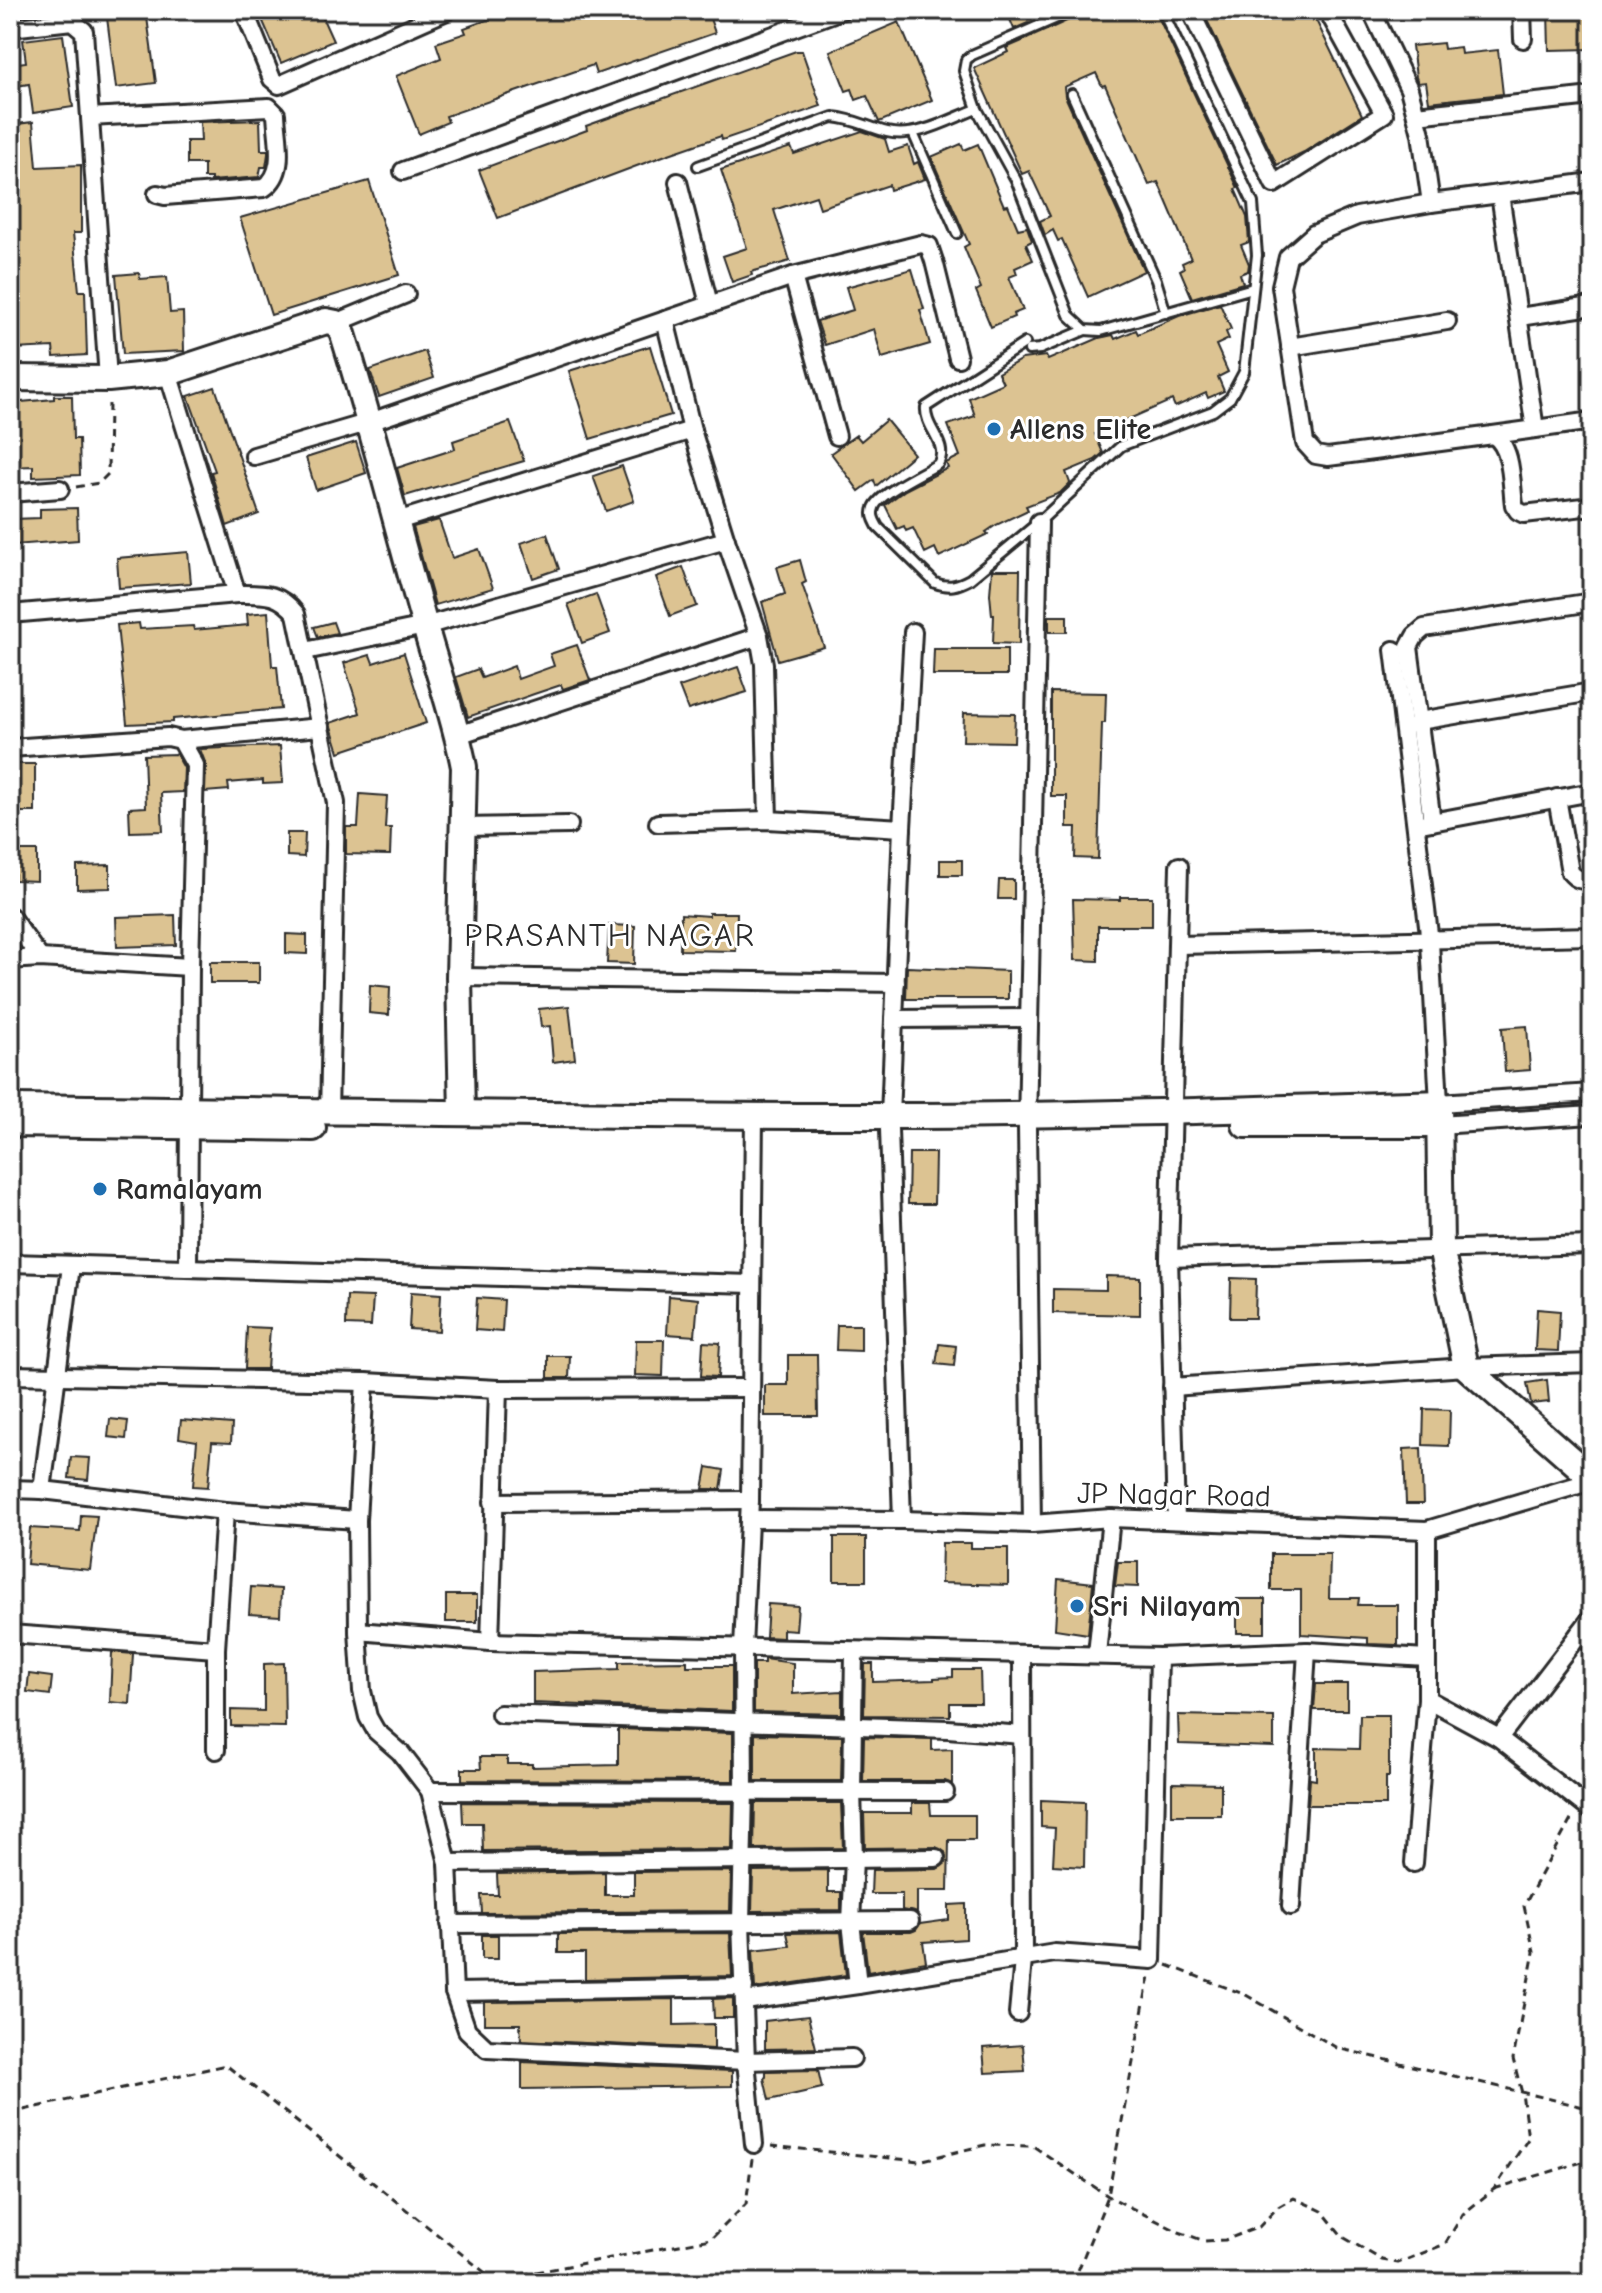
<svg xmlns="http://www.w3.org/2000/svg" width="1602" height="2293" viewBox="0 0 1602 2293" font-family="'Comic Neue',sans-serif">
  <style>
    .building { fill: #dcc392; stroke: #2b2b2b; stroke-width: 2 }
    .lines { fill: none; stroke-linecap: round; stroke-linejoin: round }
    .lane-casing { stroke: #2b2b2b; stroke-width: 14 }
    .street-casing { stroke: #2b2b2b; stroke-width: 22 }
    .secondary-casing { stroke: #2b2b2b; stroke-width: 30 }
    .path { stroke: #2b2b2b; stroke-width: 3; stroke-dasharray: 8 6; stroke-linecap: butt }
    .lane { stroke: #fff; stroke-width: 8 }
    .street { stroke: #fff; stroke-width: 16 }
    .secondary { stroke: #fff; stroke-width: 24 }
    .poi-dot { fill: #1f6fb2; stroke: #fff; stroke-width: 3 }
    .labels { text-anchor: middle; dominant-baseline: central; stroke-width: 6; stroke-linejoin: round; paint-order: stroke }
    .poi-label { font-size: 30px; font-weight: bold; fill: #2b2b2b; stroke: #fff; text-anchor: start }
    .street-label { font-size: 30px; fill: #2b2b2b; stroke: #fff }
    .neighbourhood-label { font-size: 32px; letter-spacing: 2px; fill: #2b2b2b; stroke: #fff }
  </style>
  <rect width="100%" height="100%" fill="#fff"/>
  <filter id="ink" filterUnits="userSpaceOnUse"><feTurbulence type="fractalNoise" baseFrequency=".0125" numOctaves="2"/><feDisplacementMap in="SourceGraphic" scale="16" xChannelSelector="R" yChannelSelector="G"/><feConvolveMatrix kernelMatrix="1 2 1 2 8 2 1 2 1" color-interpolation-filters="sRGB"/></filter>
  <g filter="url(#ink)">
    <g class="building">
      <path d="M106 10H146L156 83 116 88Z"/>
      <path d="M258 10H319L333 41 281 63Z"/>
      <path d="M515 10H707L715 33 596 74 593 65 446 116 448 122 419 134 396 76 441 58 436 43 466 33 464 28Z"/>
      <path d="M1006 10H1058L1014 29Z"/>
      <path d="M1082 10H1155L1238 188 1235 189 1247 217 1249 242 1241 245 1249 264 1248 271 1240 274 1243 283 1192 298 1180 270 1184 268 1182 263 1191 259 1165 198 1158 182 1149 185 1105 85 1102 86 1096 73 1064 87 1065 96 1144 271 1088 297 1062 239 1058 241 1053 230 1045 235 1040 221 1050 216 1029 171 1022 174 974 68 1008 52 1006 48 1020 42 1078 16Z"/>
      <path d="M1202 10H1311L1362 115 1304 152 1277 165Z"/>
      <path d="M1548 10H1592V49L1549 50Z"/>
      <path d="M899 22 932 100 879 122 867 96 856 100 852 89 846 91 830 51Z"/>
      <path d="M63 35 73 107 33 113 29 84 10 87V64L26 62 23 40Z"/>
      <path d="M1443 43 1444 49 1460 47 1461 54 1498 50 1503 94 1429 102 1426 82 1418 83 1416 77 1412 46Z"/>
      <path d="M796 51H802L821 106 722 140 721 136 666 155 498 218 479 170 587 130 586 126Z"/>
      <path d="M260 120 261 150H268V154L266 167H261L259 177 211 181V178H204V164H187V141H201L200 122Z"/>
      <path d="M33 122 37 167 81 165V233H73L79 291H85L87 355 54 357 53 347 14 349 12 317 10 318V125Z"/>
      <path d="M862 131 885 139 889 152 908 146 914 164 918 162 925 179 890 190 889 185 820 208 816 196 774 210 790 261 751 272 752 275 732 282 723 256 747 248 721 170 791 147 794 154Z"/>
      <path d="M961 144 964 150 978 144 1004 206 1008 205 1018 229 1027 227 1032 241 1026 244 1033 260 1015 268 1017 274 1009 277 1023 310 1013 314 1014 317 991 327 976 291 981 288 964 247 969 244 931 157Z"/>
      <path d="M369 181 399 275 271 315 240 218Z"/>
      <path d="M912 269 924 309 920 310 930 344 882 358 874 329 825 345 817 321 853 310 846 287Z"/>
      <path d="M139 273 140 279 167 277 170 313 183 312 184 351 123 354 116 275Z"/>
      <path d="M1220 304 1231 329 1226 332 1229 339 1216 345 1228 372 1218 377 1224 391 1208 398 1206 393 1175 407 1172 400 1095 434 1103 453 1095 460 1066 472 1070 483 1060 493 1026 506 1028 510 996 525 986 532 988 534 939 557 935 548 925 553 913 528 906 531 904 526 897 529 885 505 905 490 948 468 946 463 960 456 948 425 975 416 969 398 1003 383 998 373 1022 359 1046 356 1048 360 1099 338 1113 335 1115 339 1136 330 1138 334 1179 316Z"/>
      <path d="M650 346 671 415 590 439 569 371Z"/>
      <path d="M425 351 434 378 379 397 370 370Z"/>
      <path d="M215 387 259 514 227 526 211 472 215 471 188 396Z"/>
      <path d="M54 396H72L73 439H79L80 475 33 477V466L10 467V403L54 399Z"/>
      <path d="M886 420 914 454 876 486 874 480 859 491 831 453 856 435 861 441Z"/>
      <path d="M510 422 524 461 405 496 397 468 455 449 453 441Z"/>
      <path d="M356 442 366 473 316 490 306 458Z"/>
      <path d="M622 466 634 501 606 511 593 476Z"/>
      <path d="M77 508 78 540 14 545 13 519 40 518V509Z"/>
      <path d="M439 520 452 558 479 549 493 588 435 605 413 527Z"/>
      <path d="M547 534 559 569 533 578 521 543Z"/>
      <path d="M188 552 191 583 119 588 117 558Z"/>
      <path d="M800 560 806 582 802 584 824 647 778 660 762 602 785 594 777 567Z"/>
      <path d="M683 567 697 606 670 616 656 577Z"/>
      <path d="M992 570H1020L1019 644 993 643 994 615H992L990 594Z"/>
      <path d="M596 594 610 633 582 643 568 604Z"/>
      <path d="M268 612 272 666H277L281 709 173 719V722L127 724 117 625 139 623 140 629 193 626 194 630 248 625 247 614Z"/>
      <rect x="1049" y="616" width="18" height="16"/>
      <path d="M333 622 337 633 318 637 314 627Z"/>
      <path d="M577 645 590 680 563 689 561 685 534 694 468 717 456 677 478 669 482 678 514 666 518 679 554 666 550 654Z"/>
      <path d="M934 649H1007V675H933Z"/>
      <path d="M404 653 426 723 339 752 330 723 360 713 344 663 370 655 373 663Z"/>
      <path d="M738 667 747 692 688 710 679 687Z"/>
      <path d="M1051 692 1106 693 1105 723H1102L1098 859 1075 858 1076 827H1067V796H1051Z"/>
      <path d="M964 713 1015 714 1014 742 963 741Z"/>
      <path d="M280 746 283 783 263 784V780L228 783 229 790 205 792 206 765 200 749Z"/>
      <path d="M176 754 184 768 183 792 161 793 163 831 130 832 129 808 146 807 144 755Z"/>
      <rect x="10" y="764" width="25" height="48"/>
      <path d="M360 794 387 796 385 828H391L390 855 346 854V827H358Z"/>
      <path d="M287 833H305L304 857 287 856Z"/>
      <path d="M15 851H37V881L15 880Z"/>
      <rect x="940" y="860" width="22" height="15"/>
      <path d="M110 865V888L77 889V866Z"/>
      <path d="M999 880H1014V899H998Z"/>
      <path d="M1120 897H1152V926H1098V961L1075 960 1073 899 1120 900Z"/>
      <path d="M709 913H737L736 951 680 950 681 914 709 916Z"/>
      <path d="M175 915 176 945 117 947 116 917Z"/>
      <path d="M609 925 635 926 634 964 607 963Z"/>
      <path d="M286 934 307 935V954L286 953Z"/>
      <rect x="210" y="962" width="49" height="21"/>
      <path d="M907 967 1008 971V999H906Z"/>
      <path d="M370 985 390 987 389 1015 369 1013Z"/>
      <path d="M569 1006 575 1059 553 1062 550 1026 541 1027 539 1009Z"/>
      <path d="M1527 1026 1530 1070 1505 1072 1502 1028Z"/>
      <path d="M909 1153H935L934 1204H908Z"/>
      <path d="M1106 1276 1140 1277V1315L1053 1313V1289L1106 1290Z"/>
      <path d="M1231 1278 1256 1279 1255 1318H1230Z"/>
      <path d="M411 1292 441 1294 439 1331 409 1329Z"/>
      <path d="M347 1296 373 1297 371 1326 346 1325Z"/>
      <path d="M669 1296 698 1299 695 1336 667 1334Z"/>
      <path d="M477 1298 504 1300 502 1332 475 1330Z"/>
      <path d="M1537 1309 1560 1311 1558 1351 1535 1350Z"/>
      <path d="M837 1325H861V1351L836 1350Z"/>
      <path d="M247 1327 270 1328 267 1369H245Z"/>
      <path d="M636 1340H664L663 1376 635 1375Z"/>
      <path d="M703 1342 720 1343 718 1377 701 1376Z"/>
      <path d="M939 1344 956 1346 954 1366 936 1364Z"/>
      <path d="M788 1355H817L818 1416H765V1385H788Z"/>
      <path d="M548 1356H570L569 1378H548Z"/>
      <path d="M1547 1380 1549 1402 1531 1404 1527 1383Z"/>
      <path d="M1424 1409 1450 1410 1449 1446 1423 1445Z"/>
      <path d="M110 1419 128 1421 126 1439 108 1437Z"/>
      <path d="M181 1420 232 1424 231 1443 212 1442 208 1487 193 1486 197 1441 179 1438Z"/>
      <path d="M1421 1448 1423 1504H1406L1404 1449Z"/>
      <path d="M71 1457 90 1458 88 1480 69 1478Z"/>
      <path d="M707 1467 724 1470 721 1489H703Z"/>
      <path d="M81 1515 97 1516 90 1570 27 1564 30 1528 80 1531Z"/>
      <rect x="834" y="1537" width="32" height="44"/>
      <path d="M942 1543H971V1548H1008V1585L941 1583Z"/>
      <path d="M1271 1554H1330L1329 1598H1359L1358 1605H1398V1645L1368 1644V1638L1301 1634V1590H1271Z"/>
      <path d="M1118 1562H1138V1587L1115 1586Z"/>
      <path d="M1058 1579 1093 1583 1088 1634 1055 1629Z"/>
      <path d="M251 1587 281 1589 280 1616 249 1614Z"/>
      <rect x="446" y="1595" width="31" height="27"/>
      <rect x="1237" y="1599" width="28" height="34"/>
      <path d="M768 1604 798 1606 796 1630 783 1629V1638L766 1637Z"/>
      <path d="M112 1652 133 1654 130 1704 110 1702Z"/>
      <path d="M764 1659 793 1663V1694L842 1691V1714L754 1712V1663H764Z"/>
      <path d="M687 1661V1666H732V1711L533 1703V1672L619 1669V1662Z"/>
      <path d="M284 1663 285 1727 231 1726V1710L264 1711V1664Z"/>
      <path d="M865 1664H873V1682L934 1680V1678L953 1677V1670H980L981 1703H950V1716L864 1715Z"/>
      <path d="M29 1674 52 1677 50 1695 27 1692Z"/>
      <path d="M1316 1684H1347V1710H1314Z"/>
      <path d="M1178 1715 1274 1717V1747L1179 1744Z"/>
      <path d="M1360 1715H1389V1777H1386V1805H1308L1310 1779 1316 1780V1748L1359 1749Z"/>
      <path d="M618 1729 733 1733V1781L462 1780V1769H481L480 1757H507V1764H532V1767L618 1765Z"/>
      <path d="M755 1734 842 1736 841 1781H755Z"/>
      <path d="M864 1737 932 1739V1750L952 1749V1784L945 1781H863Z"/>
      <path d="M1172 1783 1221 1784V1815H1172Z"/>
      <path d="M1041 1800 1085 1802 1084 1867 1053 1865 1055 1828 1041 1827Z"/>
      <path d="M462 1802 733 1803 732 1849 483 1851 482 1823H463Z"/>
      <path d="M755 1803H841L843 1848 754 1849Z"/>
      <path d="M912 1803H930L931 1815H975V1840H949L948 1891H917V1913L902 1910V1894H871L872 1870 937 1869 946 1863 945 1852 936 1847 865 1848 864 1813H912Z"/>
      <path d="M828 1870V1892H841V1910L752 1911 753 1871Z"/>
      <path d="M731 1871 730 1911 482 1913 481 1895H498L497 1874 605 1872V1895H634V1872Z"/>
      <path d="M966 1904V1939L923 1942 926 1962 868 1972 863 1932H911L916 1930 920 1924 949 1920V1905Z"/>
      <path d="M841 1932 846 1975 755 1989 753 1950 790 1946 787 1933Z"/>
      <path d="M730 1933 732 1976 585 1979V1953H558V1934Z"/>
      <rect x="482" y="1935" width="16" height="24"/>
      <path d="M733 1998V2018H714L713 1999Z"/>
      <path d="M674 1999V2025L714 2024V2049L521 2040 520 2024H484V2002Z"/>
      <path d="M808 2016 816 2048 765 2049V2021Z"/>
      <path d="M1023 2045 1025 2071 985 2073 983 2048Z"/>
      <path d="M522 2062 732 2071V2086L522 2089Z"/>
      <path d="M818 2070 822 2088 769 2100 764 2078 766 2077V2071Z"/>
    </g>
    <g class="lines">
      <defs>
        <g id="lane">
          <path d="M1075 10 972 55 966 60 964 71 977 109 1016 180 1069 315 1085 330 1101 331 1253 288"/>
          <path d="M1072 94 1156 280 1166 313"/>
          <path d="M913 133 957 233"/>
          <path d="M698 166 833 117C855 119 867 127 887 132 917 139 950 119 977 109"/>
          <path d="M1025 343 926 407C924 428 950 444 938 464 923 473 878 494 874 508 871 516 875 521 878 527L935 583C949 588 957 586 970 579L1039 522 1121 446 1213 411 1230 398 1244 372 1257 255 1253 203 1162 10"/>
          <path d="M1029 350 1040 349 1085 330"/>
        </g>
        <g id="street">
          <path d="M244 10 272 79 279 85 449 10"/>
          <path d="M1190 10 1274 184 1384 114 1327 10"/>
          <path d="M1371 10 1409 89 1421 134 1431 203"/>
          <path d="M1522 10 1523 39"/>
          <path d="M10 28 72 21 84 31 108 379"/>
          <path d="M1416 115 1592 96"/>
          <path d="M90 117 269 107 276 114C277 140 287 172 264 188L165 196 157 194"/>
          <path d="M403 171 842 10"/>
          <path d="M678 182 709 304"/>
          <path d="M1592 182 1431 203 1357 216 1314 234 1288 257 1281 286 1305 443 1316 455 1328 457 1493 435C1513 447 1511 484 1514 505L1518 511 1524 514 1592 506"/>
          <path d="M1500 194 1535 429"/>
          <path d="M793 276 837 436"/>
          <path d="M1519 317 1592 306"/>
          <path d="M665 320 692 430 726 540 759 636 764 664 768 820"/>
          <path d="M336 323 406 294"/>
          <path d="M1290 347 1447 321"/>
          <path d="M168 373 237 594"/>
          <path d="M1493 435 1592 421"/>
          <path d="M254 456 370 422 793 276 921 244 929 246 934 261 958 358"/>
          <path d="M10 493 60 489"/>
          <path d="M397 521 692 430"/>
          <path d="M10 614 237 594C263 594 279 592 296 614L336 803 329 1113"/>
          <path d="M1394 650 1430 942 1439 1103 1592 1093"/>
          <path d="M305 651 425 626 726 540"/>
          <path d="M1419 721 1592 692"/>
          <path d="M458 735 759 636"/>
          <path d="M181 740 320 727"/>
          <path d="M10 748 168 737 181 740 195 765 190 967 188 1266"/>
          <path d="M1557 798 1570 872C1576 880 1582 881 1592 879"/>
          <path d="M1432 822 1409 647 1415 636 1424 628 1592 602"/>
          <path d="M658 823 768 820 902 828"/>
          <path d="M1421 824 1592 792"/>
          <path d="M463 827 569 825"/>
          <path d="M10 916 40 958"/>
          <path d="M1178 945 1592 936"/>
          <path d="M10 960 40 958 190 967"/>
          <path d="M459 977 896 983"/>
          <path d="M894 1019 1029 1018"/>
          <path d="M754 1116 750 1500 743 1648 744 1791 741 1922 746 2061 754 2144"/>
          <path d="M890 1116 902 828 913 632"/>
          <path d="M1439 1125 1592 1115"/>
          <path d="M889 1129 902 1520"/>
          <path d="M1169 1258 1592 1245"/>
          <path d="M10 1263 752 1284"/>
          <path d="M10 1375 365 1382 498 1389 751 1388"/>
          <path d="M365 1382 357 1520 358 1631 362 1691 368 1717 376 1731 400 1752 430 1791 448 1863 454 1992 467 2030 487 2049 746 2061 852 2058"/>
          <path d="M1172 1387 1466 1367 1592 1363"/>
          <path d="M10 1489 42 1490 225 1511 357 1520"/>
          <path d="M42 1490 71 1266"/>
          <path d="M493 1502 750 1500"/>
          <path d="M749 1519 902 1520 1032 1524 1111 1518 1427 1530 1592 1481"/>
          <path d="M1176 1520 1169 1258 1179 866"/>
          <path d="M1032 1524 1027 1127 1039 522"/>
          <path d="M358 1631 490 1642 1159 1657 1307 1651 1427 1658"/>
          <path d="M10 1634 216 1649"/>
          <path d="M1579 1634 1592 1644"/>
          <path d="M490 1642 498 1389"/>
          <path d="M854 1651 852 1791 854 1859 851 1922 858 1985"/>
          <path d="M1097 1654 1111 1518"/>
          <path d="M1427 1699 1499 1738 1592 1811"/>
          <path d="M500 1714 948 1729 1022 1735"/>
          <path d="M1499 1738 1592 1617"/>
          <path d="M216 1750V1649L225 1511"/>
          <path d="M430 1791 945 1792"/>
          <path d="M448 1863 936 1858"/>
          <path d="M1414 1863 1427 1699V1530"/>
          <path d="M1291 1906 1307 1651"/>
          <path d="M450 1924 910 1921"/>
          <path d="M454 1992 744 1987"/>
          <path d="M745 2001 858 1985 1055 1953 1152 1960 1159 1657"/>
          <path d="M1018 2013 1023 1960 1022 1655"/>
        </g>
        <g id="secondary">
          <path d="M10 378 108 379 168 373 326 321 336 323 342 331C373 429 397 528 425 626 438 673 455 719 464 767L459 977 462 1113"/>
          <path d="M10 1107C302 1110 594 1117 886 1116 1070 1116 1255 1109 1439 1103L1441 1248 1466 1367 1592 1478"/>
          <path d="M10 1124 313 1128"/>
          <path d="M1245 1125H1439"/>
        </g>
      </defs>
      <use href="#lane" class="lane-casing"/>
      <use href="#street" class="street-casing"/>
      <use href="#secondary" class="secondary-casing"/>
      <g class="path">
        <path d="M76 487 99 483 108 474 109 402"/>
        <path d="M1167 1965 1246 1995 1337 2048 1592 2109"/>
        <path d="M10 2113 226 2065 498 2283"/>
        <path d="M771 2146 919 2161 985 2145 1033 2146 1108 2196 1179 2232 1205 2241 1225 2240 1259 2227 1278 2207 1294 2198 1322 2211 1343 2237 1382 2260 1398 2263 1445 2244 1463 2214 1494 2189 1528 2139 1522 2093 1513 2059 1534 1952 1524 1906 1573 1816"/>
        <path d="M1494 2189 1582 2162 1592 2164"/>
        <path d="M494 2280 711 2239 746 2204 752 2159"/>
        <path d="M1073 2283 1108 2196 1149 1976"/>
      </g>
      <use href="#lane" class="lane"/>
      <use href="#street" class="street"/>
      <use href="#secondary" class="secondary"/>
    </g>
  </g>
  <g class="poi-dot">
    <circle cx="994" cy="429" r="8"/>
    <circle cx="100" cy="1189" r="8"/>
    <circle cx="1077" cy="1606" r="8"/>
  </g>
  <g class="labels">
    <g class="poi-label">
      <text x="1010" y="429">Allens Elite</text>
      <text x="116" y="1189">Ramalayam</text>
      <text x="1093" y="1606">Sri Nilayam</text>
    </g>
    <g class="street-label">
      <text transform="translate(1174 1495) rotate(1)">JP Nagar Road</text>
    </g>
    <g class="neighbourhood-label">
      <text x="610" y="935">PRASANTH NAGAR</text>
    </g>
  </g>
  <rect width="1602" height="2293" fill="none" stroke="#fff" stroke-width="40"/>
  <rect x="20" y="20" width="1562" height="2253" fill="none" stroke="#2b2b2b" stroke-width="3" filter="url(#ink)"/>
</svg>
